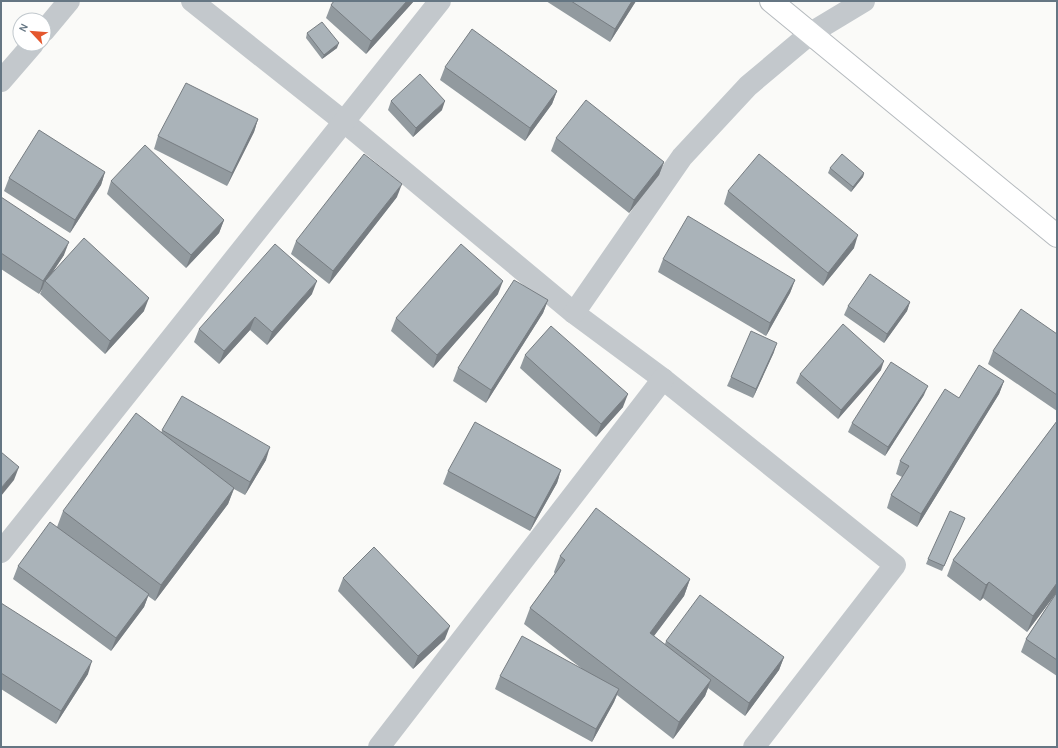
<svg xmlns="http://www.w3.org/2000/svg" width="1058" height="748" viewBox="0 0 1058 748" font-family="'Alegreya Sans',sans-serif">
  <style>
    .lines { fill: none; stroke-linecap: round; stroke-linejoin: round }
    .major-casing { stroke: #b5babe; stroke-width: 24 }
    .minor { stroke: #c3c8cc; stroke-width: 22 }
    .major { stroke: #fff; stroke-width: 22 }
    .wall { fill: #929a9f }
    .shaded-wall { fill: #777d82 }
    .building { fill: #aab3b9; stroke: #777d82 }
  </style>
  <rect width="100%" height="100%" fill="#fafaf8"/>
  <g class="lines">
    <defs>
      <path id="major" d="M771 1 1057 236"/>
    </defs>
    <use href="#major" class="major-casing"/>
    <g class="minor">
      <path d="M192 1 343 121 574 313 663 379 895 565 754 747"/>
      <path d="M44 31 69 1"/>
      <path d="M1 81 33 44"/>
      <path d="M574 313 682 157 748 86 811 33 864 1"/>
      <path d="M1 552 440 1"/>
      <path d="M379 747 663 379"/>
    </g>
    <use href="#major" class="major"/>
  </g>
  <g class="wall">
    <path d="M334 1H414L366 54 326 18 331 5Z"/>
    <path d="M546 1H636L610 42Z"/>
    <path d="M307 33 337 48 322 59 306 38Z"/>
    <path d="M445 67 557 91 552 104 525 141 440 80Z"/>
    <path d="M391 101 442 110 413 137 388 110Z"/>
    <path d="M258 119 254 132 227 186 154 149 158 136Z"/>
    <path d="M556 138 664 162 659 175 629 213 551 151Z"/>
    <path d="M830 168 864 173 863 177 851 192 828 173Z"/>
    <path d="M105 172 101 185 70 233 4 191 9 178Z"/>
    <path d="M111 181 224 220 219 233 186 268 107 194Z"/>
    <path d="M728 191 854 248 823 286 724 204Z"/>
    <path d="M1 197 64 255 52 273 144 311 105 354 40 294 42 289 39 294 1 269Z"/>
    <path d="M397 197 329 284 291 254 296 241Z"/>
    <path d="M663 259 795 280 790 293 766 336 658 272Z"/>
    <path d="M312 294 267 345 250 330 219 364 194 342 199 329Z"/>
    <path d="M498 294 433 368 391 331 396 318Z"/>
    <path d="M548 300 543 313 486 403 453 381 458 368Z"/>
    <path d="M910 302 907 311 884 343 844 315 848 306Z"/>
    <path d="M1057 334V411L988 364 993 351Z"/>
    <path d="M774 352 753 398 727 386 731 377Z"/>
    <path d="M525 355 623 407 596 437 520 368Z"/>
    <path d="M881 370 838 419 796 383 800 374Z"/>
    <path d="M1004 381 999 394 917 527 887 508 891 495 902 477 896 474 900 461 959 398Z"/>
    <path d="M924 395 885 456 848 432 852 423Z"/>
    <path d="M1057 421V592L1027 632 983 598 980 601 947 576 953 560Z"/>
    <path d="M162 430 266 460 245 495 234 489 228 504 155 601 148 596 144 607 111 651 13 579 18 566 57 527 63 511 161 433Z"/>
    <path d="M561 470 557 483 530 531 443 484 448 471Z"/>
    <path d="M963 522 942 571 926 564 928 559Z"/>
    <path d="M560 556 690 579 684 596 654 636 665 644 666 641 784 657 779 670 745 716 708 688 705 696 673 739 617 695 614 702 592 742 495 689 500 676 581 668 524 624 530 608 555 574 554 572Z"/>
    <path d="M343 578 445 639 413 669 338 591Z"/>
    <path d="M1057 592V676L1021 652 1026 639Z"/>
    <path d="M1 603 88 674 56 724 1 689Z"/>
  </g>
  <g class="shaded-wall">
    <path d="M407 1H414L366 54 371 41Z"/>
    <path d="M632 1H636L610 42 615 29Z"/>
    <path d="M339 43 337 48 322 59 324 55Z"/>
    <path d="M557 91 552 104 525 141 530 128Z"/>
    <path d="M445 101 442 110 413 137 416 128Z"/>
    <path d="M258 119 254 132 227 186 232 173Z"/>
    <path d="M664 162 659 175 629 213 634 200Z"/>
    <path d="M105 172 101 185 70 233 75 220Z"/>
    <path d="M864 173 863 177 851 192 853 187Z"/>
    <path d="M402 184 397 197 329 284 333 271Z"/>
    <path d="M224 220 219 233 186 268 191 255Z"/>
    <path d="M858 235 854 248 823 286 828 273Z"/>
    <path d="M69 242 64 255 46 282 45 281 42 289 39 294 43 281Z"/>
    <path d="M795 280 790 293 766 336 770 323Z"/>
    <path d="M317 281 312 294 267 345 272 332Z"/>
    <path d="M503 281 498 294 433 368 437 355Z"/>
    <path d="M149 298 144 311 105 354 110 341Z"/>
    <path d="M548 300 543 313 486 403 491 390Z"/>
    <path d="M910 302 907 311 884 343 887 334Z"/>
    <path d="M255 317 250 330 219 364 224 351Z"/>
    <path d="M777 343 774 352 753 398 756 389Z"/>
    <path d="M884 361 881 370 838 419 841 410Z"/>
    <path d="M1004 381 999 394 917 527 921 514Z"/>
    <path d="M928 386 924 395 885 456 888 447Z"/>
    <path d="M628 394 623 407 596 437 601 424Z"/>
    <path d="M270 447 266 460 245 495 250 482Z"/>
    <path d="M19 467 14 480 1 496V488Z"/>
    <path d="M561 470 557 483 530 531 535 518Z"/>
    <path d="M234 488 228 504 155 601 161 585Z"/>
    <path d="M690 579 684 596 644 649 650 633Z"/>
    <path d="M989 582 983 598 980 601 986 585Z"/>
    <path d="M1057 583V592L1027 632 1033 616Z"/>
    <path d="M149 594 144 607 111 651 116 638Z"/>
    <path d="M450 626 445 639 413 669 418 656Z"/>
    <path d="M784 657 779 670 745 716 749 703Z"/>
    <path d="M92 661 88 674 56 724 61 711Z"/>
    <path d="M711 680 705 696 673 739 679 722Z"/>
    <path d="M619 689 614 702 592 742 596 729Z"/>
  </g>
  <g class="building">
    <path d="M334 1H407L371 41 331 5Z"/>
    <path d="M571 1H632L615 29Z"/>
    <path d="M322 22 339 43 324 55 307 33Z"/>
    <path d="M472 29 557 91 530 128 445 67Z"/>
    <path d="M420 74 445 101 416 128 391 101Z"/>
    <path d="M186 83 258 119 232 173 158 136Z"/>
    <path d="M586 100 664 162 634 200 556 138Z"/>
    <path d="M39 130 105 172 75 220 9 178Z"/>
    <path d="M145 145 224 220 191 255 111 181Z"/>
    <path d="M364 154 402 184 333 271 296 241Z"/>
    <path d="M759 154 858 235 828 273 728 191Z"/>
    <path d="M842 154 864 173 853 187 830 168Z"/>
    <path d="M1 197 69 242 43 281 1 253Z"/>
    <path d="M688 216 795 280 770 323 663 259Z"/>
    <path d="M84 238 149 298 110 341 45 281Z"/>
    <path d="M275 244 317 281 272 332 255 317 224 351 199 329Z"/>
    <path d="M461 244 503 281 437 355 396 318Z"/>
    <path d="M870 274 910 302 887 334 848 306Z"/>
    <path d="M514 280 548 300 491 390 458 368Z"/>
    <path d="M1021 309 1057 334V395L993 351Z"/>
    <path d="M843 324 884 361 841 410 800 374Z"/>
    <path d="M551 326 628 394 601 424 525 355Z"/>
    <path d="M751 331 777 343 756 389 731 377Z"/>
    <path d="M891 362 928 386 888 447 852 423Z"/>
    <path d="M979 365 1004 381 921 514 891 495 909 466 900 461 945 389 959 398Z"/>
    <path d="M182 396 270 447 250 482 162 430Z"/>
    <path d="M136 413 234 488 161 585 63 511Z"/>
    <path d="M1057 421V583L1033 616 989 582 986 585 953 560Z"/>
    <path d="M475 422 561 470 535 518 448 471Z"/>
    <path d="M1 452 19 467 1 488Z"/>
    <path d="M596 508 690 579 650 633 711 680 679 722 530 608 565 560 560 556Z"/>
    <path d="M950 511 965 518 944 566 928 559Z"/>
    <path d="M50 522 149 594 116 638 18 566Z"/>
    <path d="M374 547 450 626 418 656 343 578Z"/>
    <path d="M1057 592V660L1026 639Z"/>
    <path d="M700 595 784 657 749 703 666 641Z"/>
    <path d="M1 603 92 661 61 711 1 673Z"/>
    <path d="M522 636 619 689 596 729 500 676Z"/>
  </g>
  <rect width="1058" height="748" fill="none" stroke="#657683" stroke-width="4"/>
  <g transform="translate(32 32) rotate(296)"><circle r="19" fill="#ffffff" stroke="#c1c8cd"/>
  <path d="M0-3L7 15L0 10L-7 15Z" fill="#e4572e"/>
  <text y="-6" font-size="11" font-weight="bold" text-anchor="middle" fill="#657683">N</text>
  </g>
</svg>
